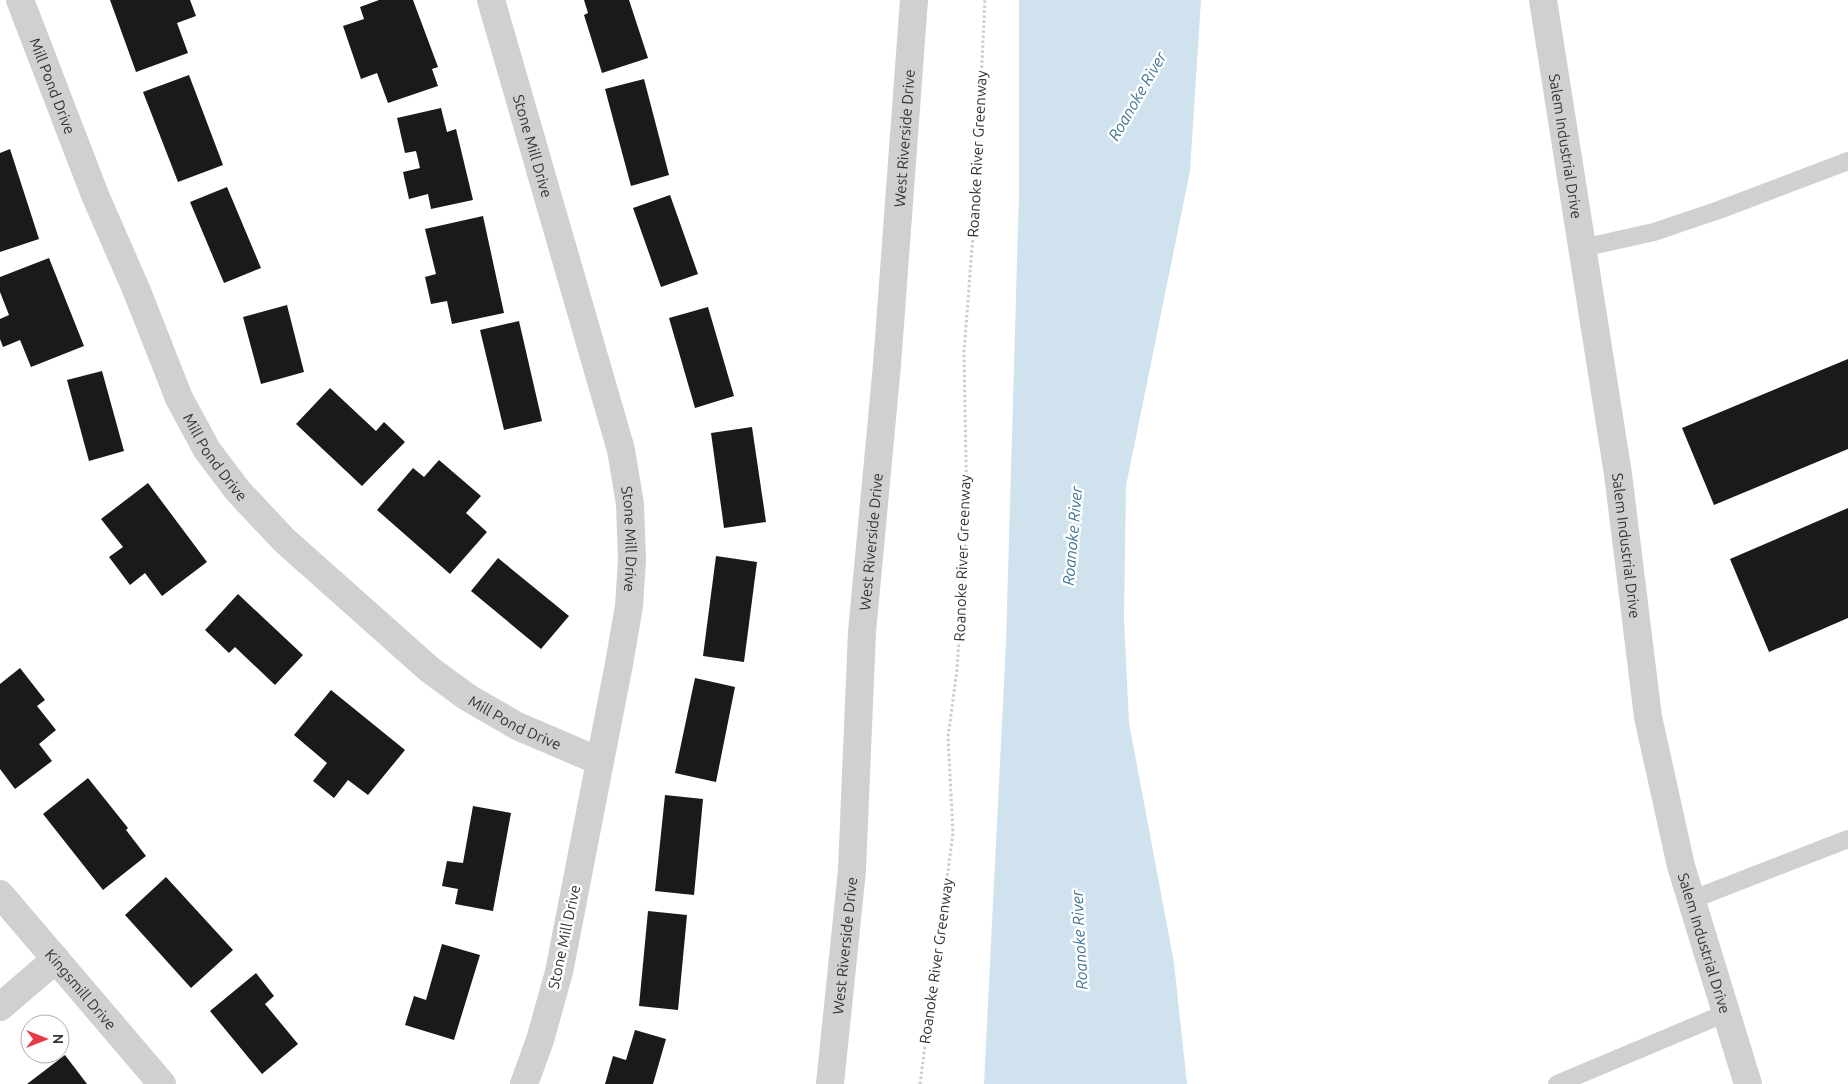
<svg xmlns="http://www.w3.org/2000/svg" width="1848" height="1084" viewBox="0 0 1848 1084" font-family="Ubuntu,sans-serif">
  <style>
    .water { fill: #cfe2ee }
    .building { fill: #1a1a1a }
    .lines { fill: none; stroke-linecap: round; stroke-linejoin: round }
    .path { stroke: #cdcdcd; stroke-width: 3; stroke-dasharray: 2.5 2.5; stroke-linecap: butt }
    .service { stroke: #d0d0d0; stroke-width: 18 }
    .minor { stroke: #d0d0d0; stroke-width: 28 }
    .tertiary { stroke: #d0d0d0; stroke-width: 28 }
    .labels { text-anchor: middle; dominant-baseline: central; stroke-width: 5; stroke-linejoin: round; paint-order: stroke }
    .street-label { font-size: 15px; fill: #333; stroke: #fff }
    .water-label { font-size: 16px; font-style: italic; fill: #3f7597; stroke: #fff }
  </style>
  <rect width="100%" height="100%" fill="#fff"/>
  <path class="water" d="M1019 0H1201L1190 171 1126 486 1124 619 1129 723 1174 963 1187 1084H984L1006 643 1019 193Z"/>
  <g class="building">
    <path d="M110 0H190L196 16 177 23 188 53 136 72Z"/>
    <path d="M379 0H413L438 67 432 69 438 86 388 103 377 73 361 79 343 26 364 19 360 7Z"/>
    <path d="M584 0H629L648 58 602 73 584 15 588 13Z"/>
    <path d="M189 75 223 165 178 182 143 92Z"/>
    <path d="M644 79 669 175 631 186 605 89Z"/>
    <path d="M441 108 447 132 456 129 473 200 431 209 428 194 409 199 403 172 420 168 416 151 405 153 397 118Z"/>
    <path d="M10 149 39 239 0 252V153Z"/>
    <path d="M227 187 261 268 224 283 190 202Z"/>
    <path d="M670 195 698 274 661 287 633 208Z"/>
    <path d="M483 216 504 313 452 324 447 301 431 304 425 277 436 274 425 229Z"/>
    <path d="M49 258 84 346 31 367 20 340 3 347 0 339V319L9 315 0 292V277Z"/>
    <path d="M287 305 304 372 261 384 243 317Z"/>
    <path d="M708 307 734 396 695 408 669 318Z"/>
    <path d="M519 321 542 421 504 430 480 330Z"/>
    <path d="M1848 359V449L1714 505 1682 428Z"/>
    <path d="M102 371 124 451 89 461 67 380Z"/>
    <path d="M330 388 376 431 384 422 405 442 362 486 296 424Z"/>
    <path d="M752 427 766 522 724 528 711 433Z"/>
    <path d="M439 460 481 496 466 513 487 532 450 574 377 510 413 468 424 477Z"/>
    <path d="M148 483 207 562 162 596 145 573 130 585 109 557 123 547 101 519Z"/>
    <path d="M1848 508V618L1769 652 1730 559Z"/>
    <path d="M716 556 757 562 744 662 703 656Z"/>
    <path d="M498 558 569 616 541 649 471 591Z"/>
    <path d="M238 594 303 655 275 685 235 647 229 653 205 630Z"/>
    <path d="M20 668 45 700 37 706 56 730 39 744 52 761 15 789 0 769V684Z"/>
    <path d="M695 678 735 687 716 782 675 773Z"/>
    <path d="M331 690 405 750 368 795 348 780 334 798 313 781 327 763 294 735Z"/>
    <path d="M88 778 128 828 126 830 146 856 103 890 43 814Z"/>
    <path d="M665 795 703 799 694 895 655 891Z"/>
    <path d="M473 806 511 813 493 911 455 904 458 889 442 886 447 861 463 863Z"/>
    <path d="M166 877 233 950 191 988 125 915Z"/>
    <path d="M648 911 687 915 678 1010 639 1006Z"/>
    <path d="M442 944 480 955 454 1040 405 1025 414 996 426 1000Z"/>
    <path d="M256 973 274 996 265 1004 298 1044 262 1074 210 1011Z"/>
    <path d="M635 1030 666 1039 653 1084H605L613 1056 626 1060Z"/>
    <path d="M65 1055 87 1084H27Z"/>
  </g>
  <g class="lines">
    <path class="path" d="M920 1084 953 833 948 737 957 670 967 518 964 352 975 209 985 0"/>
    <g class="service">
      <path d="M1582 248 1654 232 1719 210 1848 161"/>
      <path d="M1691 900 1848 839"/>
      <path d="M1557 1084 1726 1013"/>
    </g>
    <g class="minor">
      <path id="s1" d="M20 0 95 195 136 289 179 398 207 450 238 491 284 540 429 669 467 697 517 726 599 761"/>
      <path id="s2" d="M491 0 621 450 630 504 632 560 629 606 619 664 559 972 540 1040 524 1084"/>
      <path id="s3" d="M1543 0 1618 474 1648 717 1681 866 1748 1084"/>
      <path id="s4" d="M0 894 162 1084"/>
      <path d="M0 1007 56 959"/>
    </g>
    <path class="tertiary" id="s5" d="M830 1084 852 870 862 632 887 365 914 0"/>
  </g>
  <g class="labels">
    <g class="street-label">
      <text stroke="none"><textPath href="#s1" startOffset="92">Mill Pond Drive</textPath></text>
      <text stroke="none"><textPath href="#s5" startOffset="949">West Riverside Drive</textPath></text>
      <text stroke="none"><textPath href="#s3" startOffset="148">Salem Industrial Drive</textPath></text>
      <text stroke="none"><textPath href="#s2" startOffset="152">Stone Mill Drive</textPath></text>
      <text transform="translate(977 154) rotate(-87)">Roanoke River Greenway</text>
      <text stroke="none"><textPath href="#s1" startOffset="498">Mill Pond Drive</textPath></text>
      <text stroke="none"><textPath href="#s2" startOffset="558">Stone Mill Drive</textPath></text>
      <text stroke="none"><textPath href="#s5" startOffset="544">West Riverside Drive</textPath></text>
      <text stroke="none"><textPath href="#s3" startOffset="552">Salem Industrial Drive</textPath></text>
      <text transform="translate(962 558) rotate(-88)">Roanoke River Greenway</text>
      <text stroke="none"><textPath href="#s1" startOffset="902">Mill Pond Drive</textPath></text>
      <text transform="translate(564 937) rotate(-78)">Stone Mill Drive</text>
      <text stroke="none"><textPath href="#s3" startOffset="958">Salem Industrial Drive</textPath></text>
      <text stroke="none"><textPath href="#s5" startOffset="139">West Riverside Drive</textPath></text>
      <text transform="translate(936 961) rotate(-82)">Roanoke River Greenway</text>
      <text stroke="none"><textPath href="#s4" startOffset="125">Kingsmill Drive</textPath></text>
    </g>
    <g class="water-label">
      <text transform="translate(1137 96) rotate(-60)">Roanoke River</text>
      <text transform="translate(1072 536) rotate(-85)">Roanoke River</text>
      <text transform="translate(1079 940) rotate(-93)">Roanoke River</text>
    </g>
  </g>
  <g transform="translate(45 1039) rotate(90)"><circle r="24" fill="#ffffff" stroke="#adadad"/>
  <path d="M0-4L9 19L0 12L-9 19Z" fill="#e63946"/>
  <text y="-8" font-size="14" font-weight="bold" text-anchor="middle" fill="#333333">N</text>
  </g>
</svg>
